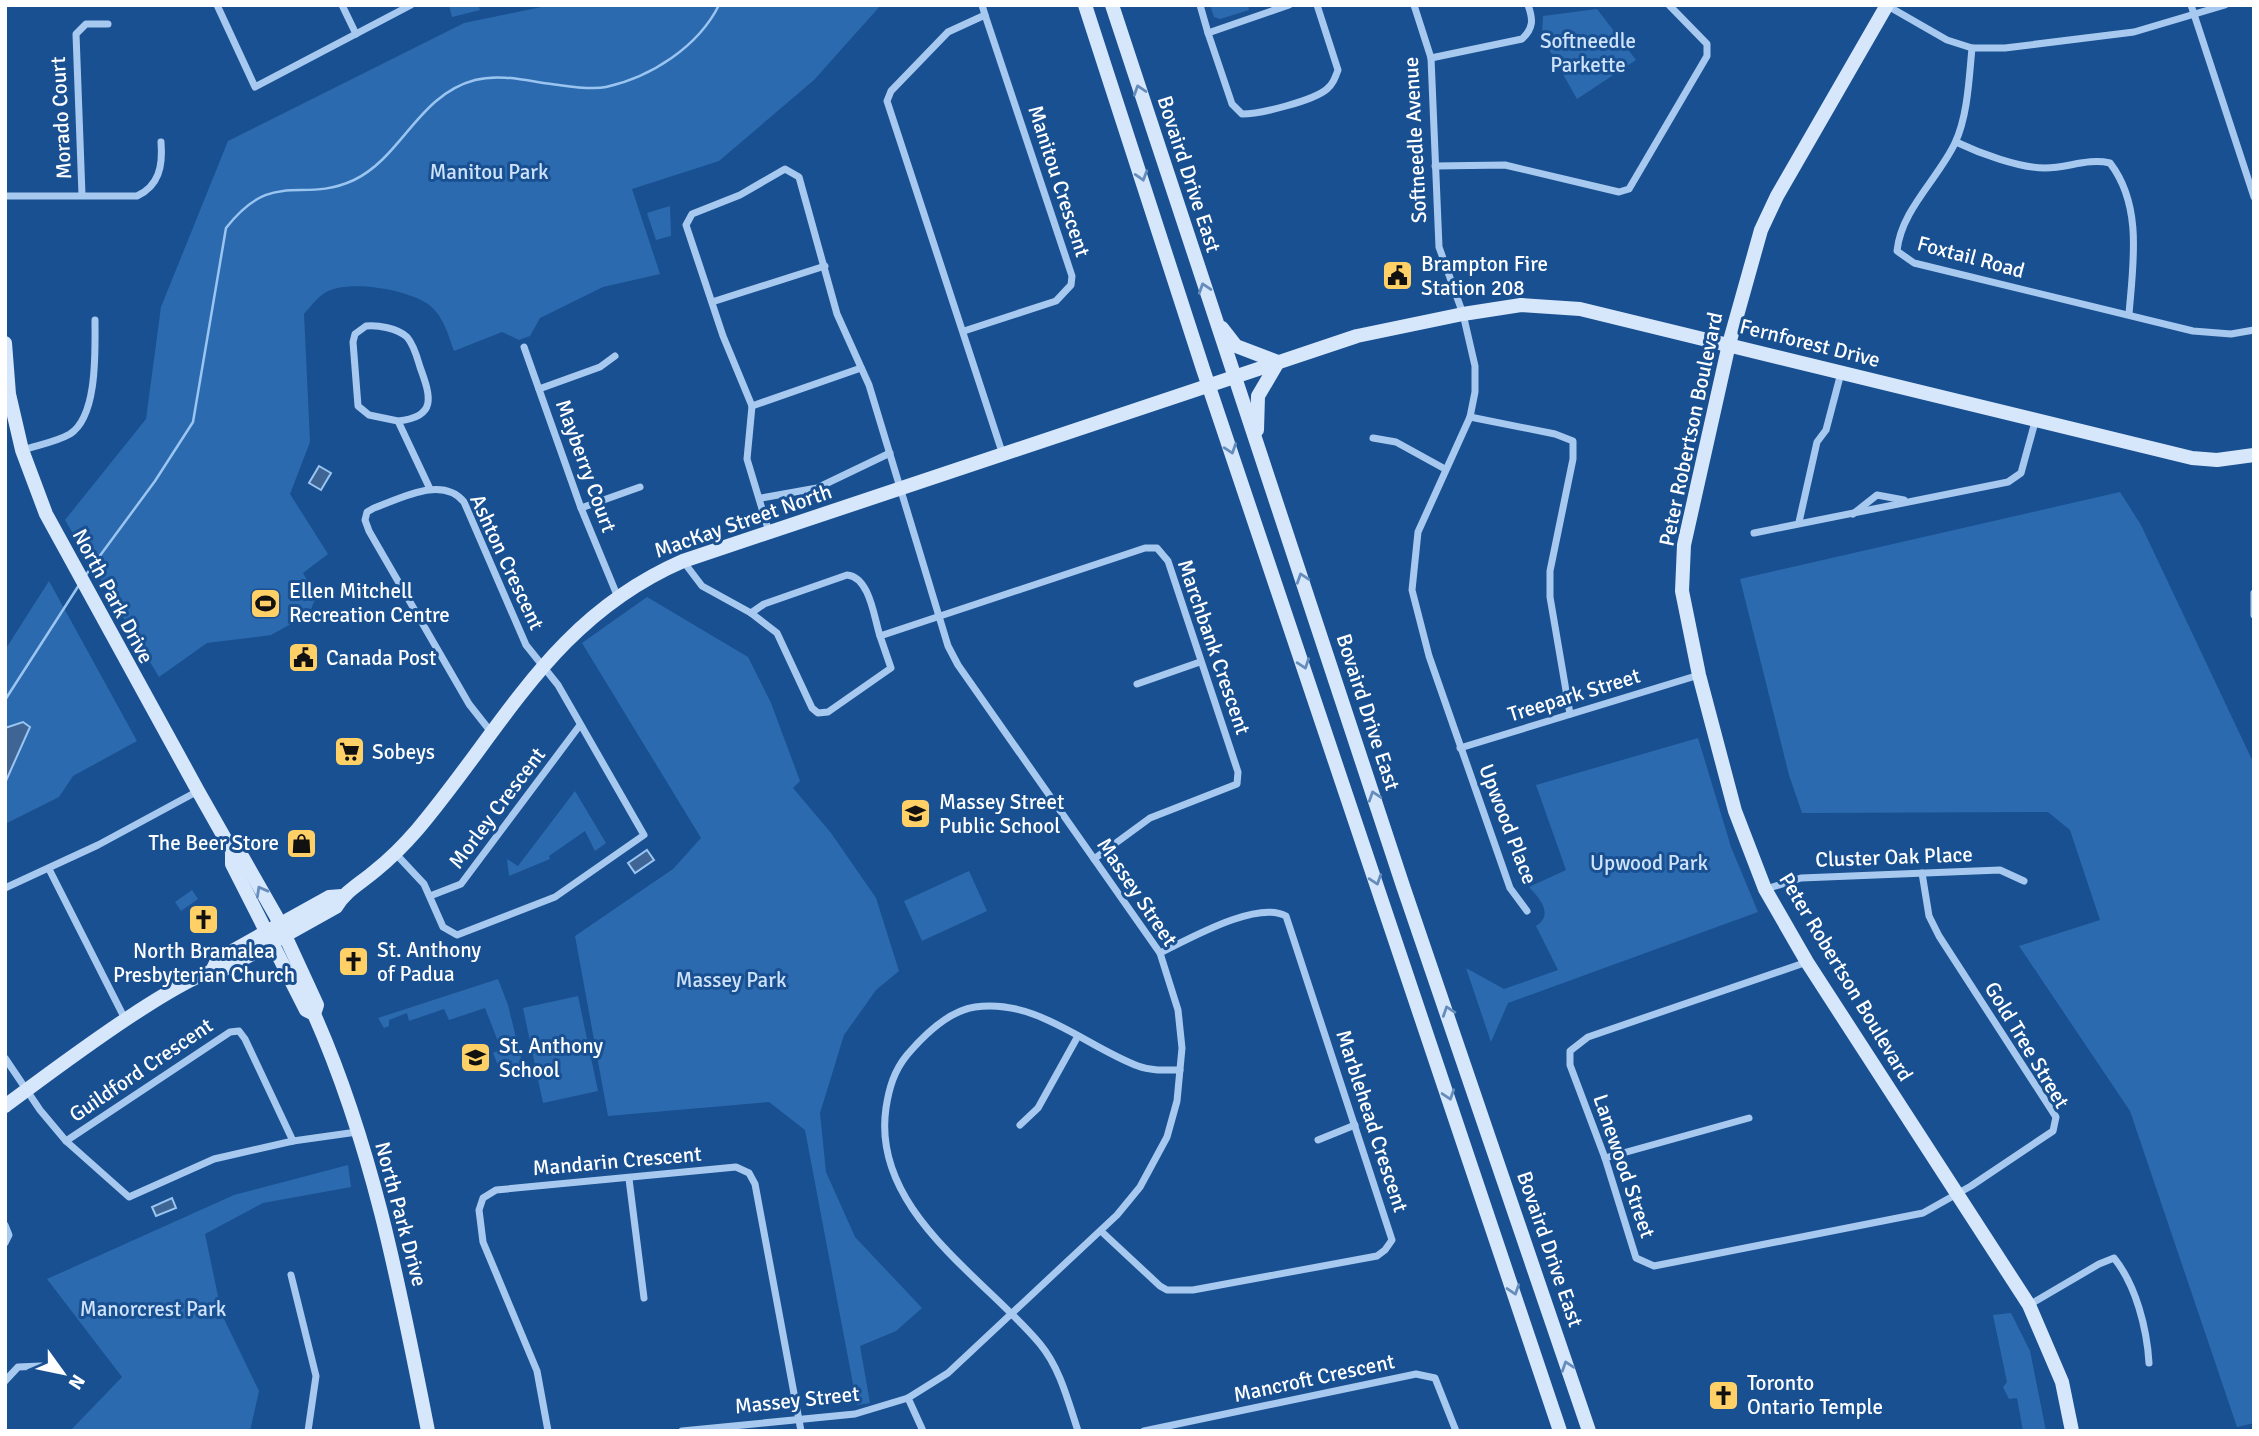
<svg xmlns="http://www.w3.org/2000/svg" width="2259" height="1436" viewBox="0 0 2259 1436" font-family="Signika,sans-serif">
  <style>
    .green { fill: #2c6aaf }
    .water { fill: #3f6595; stroke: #9bc5f1; stroke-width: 2 }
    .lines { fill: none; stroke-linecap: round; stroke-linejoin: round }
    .stream { stroke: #9bc5f1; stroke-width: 2.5 }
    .street { stroke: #a8c9ef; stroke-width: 7 }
    .secondary { stroke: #d6e6fb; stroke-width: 14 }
    .oneway { stroke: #658cbb }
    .labels { text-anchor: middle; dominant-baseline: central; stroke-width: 6; stroke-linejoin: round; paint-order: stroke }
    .park-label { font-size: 21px; fill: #cee3fb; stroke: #195091 }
    .street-label { font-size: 21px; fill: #fff; stroke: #195091 }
    .poi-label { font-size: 21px; fill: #fff; stroke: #195091; text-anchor: start }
  </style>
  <rect width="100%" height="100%" fill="#195091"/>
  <g class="green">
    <path d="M449 5H478L480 10 452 17Z"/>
    <path d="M551 5H881L814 80 719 161 632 189 660 274 603 287 540 318 530 336 519 340 502 332 454 351C448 334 443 315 428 304 407 289 344 278 323 294 316 299 310 307 304 314L310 442 290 494 328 554 303 573 316 597 309 614 271 635 207 643 159 677 65 520 146 419 161 307 228 141 464 23Z"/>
    <path d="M1210 5H1248L1249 10 1220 19 1214 17Z"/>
    <path d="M1597 9 1636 60 1577 99 1542 37 1543 16Z"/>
    <path d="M670 206 671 236 656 240 647 213Z"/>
    <path d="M2120 492 2141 525 2254 764V1423L2237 1427 2130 1111 2019 946 2100 920 2070 830 2048 812 1802 813 1789 775 1740 579Z"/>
    <path d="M49 581 137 741 73 776 59 797 5 824V650Z"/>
    <path d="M647 597 748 657 771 703 800 781 793 788 831 833 876 898 899 971 876 990 844 1035 820 1113 826 1172 855 1237 922 1308 896 1331 860 1346 870 1403 857 1405 805 1130 769 1102 608 1116 575 936 673 869 701 838 582 643Z"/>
    <path d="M1698 738 1731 847 1758 912 1508 1003 1491 1042 1466 968 1504 989 1558 970 1536 926C1554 914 1540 899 1529 887L1566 870 1536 785Z"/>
    <path d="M575 791 606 843 595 851 585 831 549 856 550 859 509 876 507 859 518 866Z"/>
    <path d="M969 871 987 911 922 941 904 901Z"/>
    <path d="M192 890 198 899 181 911 175 902Z"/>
    <path d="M498 979 508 1005 523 1066 500 1070 493 1053 501 1049 485 1008 449 1020 444 1009 409 1021 407 1013 389 1020V1026L384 1028 378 1018Z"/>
    <path d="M578 996 598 1091 543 1103 523 1008Z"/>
    <path d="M348 1165 351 1187 263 1203 205 1234 222 1315 259 1391 250 1431H70L122 1377 47 1279 234 1195Z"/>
    <path d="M2011 1313 2030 1351 2046 1431H2023L2017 1398 2009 1399 2003 1387 2007 1382 1993 1315Z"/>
  </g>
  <g class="water">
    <path d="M319 466 331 473 321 490 309 483Z"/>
    <path d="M23 722 30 727 5 783V728Z"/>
    <path d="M647 850 654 860 635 873 628 863Z"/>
    <path d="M172 1198 176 1208 156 1216 152 1207Z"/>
  </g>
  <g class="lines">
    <g class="stream">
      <path d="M85 576 155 481 193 422 226 228C274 167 300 205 354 180 402 157 418 95 475 80 502 73 531 82 559 85 573 87 593 90 606 87 651 77 698 47 719 5"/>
      <path d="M5 700 79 585"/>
    </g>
    <g class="street">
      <path d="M217 5 255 87 411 5"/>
      <path d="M342 5 356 34"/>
      <path d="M982 5 985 15 948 32 891 91 887 101 1003 455"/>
      <path d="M1200 5 1208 33"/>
      <path d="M1289 5 1208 33 1232 104 1242 114C1260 114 1313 101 1327 89 1333 84 1335 78 1338 70L1317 5"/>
      <path d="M1414 5 1431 58 1439 247 1463 314 1475 366V392L1470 417 1418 532 1412 590 1429 656 1510 888 1527 911"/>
      <path d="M1886 5 1947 40 1972 48H2005L2134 32 2225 5"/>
      <path d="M2191 5 2254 197"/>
      <path d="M1972 48C1969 78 1968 115 1955 143 1938 179 1901 210 1897 251L1914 263 2193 331 2231 334 2254 330"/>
      <path d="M1431 58 1522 39C1534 28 1533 19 1528 5"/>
      <path d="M1956 142C1979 153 2019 168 2045 168 2068 168 2087 158 2110 163 2143 206 2133 264 2129 314"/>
      <path d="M1435 166 1505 165 1619 192 1629 189 1707 56V44L1669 5"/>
      <path d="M82 195 76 34 86 24H108"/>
      <path d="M5 196H137C159 186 163 166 161 142"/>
      <path d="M712 302 825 266"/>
      <path d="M964 331 1056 301 1071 285 1072 276 985 15"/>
      <path d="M524 347 581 508 617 595"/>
      <path d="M539 389 600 367 615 356"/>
      <path d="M752 406 861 368"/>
      <path d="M1470 417 1555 434 1573 441V459L1550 571V597L1570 714"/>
      <path d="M398 421 369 415 358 406 353 342 355 334 366 326C378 325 397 328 407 337 414 345 417 357 420 367 431 397 437 417 398 421L430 489"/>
      <path d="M1373 438 1396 442 1445 469"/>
      <path d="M23 450C38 445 56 442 70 434 98 416 95 350 95 320"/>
      <path d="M761 498 817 488 890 453"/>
      <path d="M581 508 640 487"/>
      <path d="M1853 514 1877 495 1904 500"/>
      <path d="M1799 522 1817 442 1826 430 1841 373"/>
      <path d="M1754 533 2008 482 2021 473 2035 422"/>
      <path d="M683 561 702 586 751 613 777 633 812 708 818 713 828 712 891 668 880 636 1145 548H1157L1168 561 1238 772 1237 784 1150 818 1094 859"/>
      <path d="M2254 593V615"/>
      <path d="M751 613 764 604 847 575C870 577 874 618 880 636"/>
      <path d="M1137 684 1200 662"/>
      <path d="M1460 748 1699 675"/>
      <path d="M395 853 424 884 443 927 457 935 555 897 644 835 558 685 526 645 464 502C442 475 400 499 374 508L367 512 365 520 369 531 469 704 491 732"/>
      <path d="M49 869 125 1019"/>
      <path d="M5 888 98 845 198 791"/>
      <path d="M1766 889 1801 878 2000 870 2024 881"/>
      <path d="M430 896 461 884 580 725"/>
      <path d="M1807 962 1588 1037 1570 1051V1065L1605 1158 1636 1258 1654 1266 1923 1213 1971 1186 2053 1131 2056 1117 1939 936 1929 916 1922 873"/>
      <path d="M5 1058 40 1110 66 1141 129 1197 214 1159 293 1141 357 1132"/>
      <path d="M1020 1125 1038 1108 1078 1036"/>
      <path d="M1318 1140 1355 1125"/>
      <path d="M66 1141 230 1032 239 1031 245 1039 293 1141"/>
      <path d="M1605 1158 1749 1118"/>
      <path d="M629 1179 644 1298"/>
      <path d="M5 1225 9 1235 5 1243"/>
      <path d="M1102 1232 1160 1286 1167 1290H1193L1377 1256 1385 1250 1392 1240 1286 916C1257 900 1189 939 1160 953"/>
      <path d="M291 1275 316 1376 308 1431"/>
      <path d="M2029 1305 2099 1264 2114 1258C2136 1285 2147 1329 2149 1363"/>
      <path d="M5 1381 18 1367 41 1366"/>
      <path d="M908 1398 923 1431"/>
      <path d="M548 1431 537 1371 483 1242 479 1210 483 1198 496 1190 736 1167 749 1173 755 1184 801 1431"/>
      <path d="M682 1431 855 1414 908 1398 948 1373 1117 1215 1140 1187 1167 1137 1177 1101 1182 1048 1178 1010 1160 953 958 665 948 646 869 385 837 314 799 177 785 169 740 195 692 214 686 225 723 336 752 406 747 459 769 532"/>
      <path d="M1078 1431C1068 1401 1060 1368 1040 1344 983 1276 871 1210 886 1108 889 1088 894 1071 907 1055 924 1035 948 1011 975 1007 1036 998 1085 1046 1138 1066 1151 1071 1166 1070 1180 1070"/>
      <path d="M1144 1431 1416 1374 1435 1378 1456 1431"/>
    </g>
    <g class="secondary">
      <path d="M1085 5 1203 369 1560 1431"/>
      <path d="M1112 5 1403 886 1589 1431"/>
      <path d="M1887 5 1777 196 1761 230 1729 344 1684 545 1682 591 1699 675 1735 811 1765 889 1807 962 2029 1305 2062 1382 2072 1431"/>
      <path d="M1222 328 1236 346 1278 362"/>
      <path d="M5 343 9 394 22 450 46 514 198 791 232 851 243 858 276 916 317 1005 314 1014"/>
      <path d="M1257 430 1258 396 1278 362"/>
      <path d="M232 851V864L306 1010 314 1014C373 1147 400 1289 428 1431"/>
      <path d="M213 969 218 959 329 897 342 896"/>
      <path d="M5 1106C42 1079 188 967 225 969L336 907C345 891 361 883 375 871 390 859 404 845 417 830 504 727 552 618 683 561L1357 336 1463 314 1521 305 1580 309 2192 458 2217 460 2254 455"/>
    </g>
  </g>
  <defs><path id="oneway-chevron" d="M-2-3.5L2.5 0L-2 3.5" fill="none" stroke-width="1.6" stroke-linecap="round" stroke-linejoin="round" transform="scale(1.75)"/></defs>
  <g class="oneway">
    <use href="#oneway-chevron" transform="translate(1139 90) rotate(-108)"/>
    <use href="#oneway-chevron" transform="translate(1142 176) rotate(73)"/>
    <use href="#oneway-chevron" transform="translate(1204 288) rotate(-108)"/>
    <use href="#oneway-chevron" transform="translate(1231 449) rotate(71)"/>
    <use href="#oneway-chevron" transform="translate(1302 578) rotate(-108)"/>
    <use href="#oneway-chevron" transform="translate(1304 664) rotate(71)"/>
    <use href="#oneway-chevron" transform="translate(1374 796) rotate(-108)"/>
    <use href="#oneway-chevron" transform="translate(1376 880) rotate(71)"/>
    <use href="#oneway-chevron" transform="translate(261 891) rotate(-119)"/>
    <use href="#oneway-chevron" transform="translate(1448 1011) rotate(-109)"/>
    <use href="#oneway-chevron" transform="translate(1449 1095) rotate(72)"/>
    <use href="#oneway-chevron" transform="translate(1514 1290) rotate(72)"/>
    <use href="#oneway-chevron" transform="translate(1567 1366) rotate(-109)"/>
  </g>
  <defs>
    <symbol id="civic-square" viewBox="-11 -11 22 22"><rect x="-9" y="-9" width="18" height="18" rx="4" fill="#ffd066" stroke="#195091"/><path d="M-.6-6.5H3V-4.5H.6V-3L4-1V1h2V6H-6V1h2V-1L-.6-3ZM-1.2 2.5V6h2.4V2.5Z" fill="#111"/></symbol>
    <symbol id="stadium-square" viewBox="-11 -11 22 22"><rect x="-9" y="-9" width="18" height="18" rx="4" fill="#ffd066" stroke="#195091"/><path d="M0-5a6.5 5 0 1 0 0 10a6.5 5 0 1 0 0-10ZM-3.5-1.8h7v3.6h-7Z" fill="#111"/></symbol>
    <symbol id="supermarket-square" viewBox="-11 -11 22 22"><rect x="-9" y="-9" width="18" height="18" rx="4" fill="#ffd066" stroke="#195091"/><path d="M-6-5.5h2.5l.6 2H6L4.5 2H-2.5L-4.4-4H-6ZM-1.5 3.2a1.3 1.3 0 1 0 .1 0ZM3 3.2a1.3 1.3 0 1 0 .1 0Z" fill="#111"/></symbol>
    <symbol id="school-square" viewBox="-11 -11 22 22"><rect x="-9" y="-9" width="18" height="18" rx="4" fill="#ffd066" stroke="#195091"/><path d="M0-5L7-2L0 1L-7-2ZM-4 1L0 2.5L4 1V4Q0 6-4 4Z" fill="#111"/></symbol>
    <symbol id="shop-square" viewBox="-11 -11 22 22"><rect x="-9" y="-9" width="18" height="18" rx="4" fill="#ffd066" stroke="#195091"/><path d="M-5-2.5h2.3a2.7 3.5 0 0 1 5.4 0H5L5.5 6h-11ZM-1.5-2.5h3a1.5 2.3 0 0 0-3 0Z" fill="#111"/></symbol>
    <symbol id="church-square" viewBox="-11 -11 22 22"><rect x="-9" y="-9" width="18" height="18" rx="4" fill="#ffd066" stroke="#195091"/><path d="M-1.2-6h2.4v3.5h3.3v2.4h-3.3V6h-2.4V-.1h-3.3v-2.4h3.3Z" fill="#111"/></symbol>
  </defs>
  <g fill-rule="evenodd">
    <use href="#civic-square" x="1380" y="258" width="35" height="35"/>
    <use href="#stadium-square" x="248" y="586" width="35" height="35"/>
    <use href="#civic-square" x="286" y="640" width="35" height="35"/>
    <use href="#supermarket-square" x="332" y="734" width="35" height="35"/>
    <use href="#school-square" x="898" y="796" width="35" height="35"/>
    <use href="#shop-square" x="284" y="826" width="35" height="35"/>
    <use href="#church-square" x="186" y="902" width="35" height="35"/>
    <use href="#church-square" x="336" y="944" width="35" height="35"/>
    <use href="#school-square" x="458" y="1040" width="35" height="35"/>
    <use href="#church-square" x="1706" y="1378" width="35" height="35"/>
  </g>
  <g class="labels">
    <g class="park-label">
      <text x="1588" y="41">Softneedle<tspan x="1588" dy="24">Parkette</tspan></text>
      <text x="489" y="172">Manitou Park</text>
      <text x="1649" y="863">Upwood Park</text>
      <text x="731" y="980">Massey Park</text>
      <text x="153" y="1309">Manorcrest Park</text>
    </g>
    <g class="street-label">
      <text transform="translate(61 118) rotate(-93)">Morado Court</text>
      <text transform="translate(1415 140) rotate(-93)">Softneedle Avenue</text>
      <text transform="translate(1189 174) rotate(72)">Bovaird Drive East</text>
      <text transform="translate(1059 181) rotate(72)">Manitou Crescent</text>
      <text transform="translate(1971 257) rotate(15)">Foxtail Road</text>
      <text transform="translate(1810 343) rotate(14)">Fernforest Drive</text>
      <text transform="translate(1691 429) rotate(-78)">Peter Robertson Boulevard</text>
      <text transform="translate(586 466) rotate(70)">Mayberry Court</text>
      <text transform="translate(743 521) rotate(-19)">MacKay Street North</text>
      <text transform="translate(507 562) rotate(65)">Ashton Crescent</text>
      <text transform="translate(113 596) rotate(62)">North Park Drive</text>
      <text transform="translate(1214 647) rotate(71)">Marchbank Crescent</text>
      <text transform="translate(1574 695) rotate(-17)">Treepark Street</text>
      <text transform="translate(1368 712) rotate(72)">Bovaird Drive East</text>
      <text transform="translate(497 808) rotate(-53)">Morley Crescent</text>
      <text transform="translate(1508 824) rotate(69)">Upwood Place</text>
      <text transform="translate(1894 857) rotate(-2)">Cluster Oak Place</text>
      <text transform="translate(1137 892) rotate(56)">Massey Street</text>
      <text transform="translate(1846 977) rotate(59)">Peter Robertson Boulevard</text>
      <text transform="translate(2027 1045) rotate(59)">Gold Tree Street</text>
      <text transform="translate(141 1070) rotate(-34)">Guildford Crescent</text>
      <text transform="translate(1372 1121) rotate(72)">Marblehead Crescent</text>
      <text transform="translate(617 1161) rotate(-5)">Mandarin Crescent</text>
      <text transform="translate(1624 1166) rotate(71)">Lanewood Street</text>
      <text transform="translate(401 1214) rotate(75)">North Park Drive</text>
      <text transform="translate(1550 1249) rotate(71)">Bovaird Drive East</text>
      <text transform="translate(1314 1378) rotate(-12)">Mancroft Crescent</text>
      <text transform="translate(797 1400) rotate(-6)">Massey Street</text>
    </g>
    <g class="poi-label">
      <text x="1421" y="264">Brampton Fire<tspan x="1421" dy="24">Station 208</tspan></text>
      <text x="289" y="591">Ellen Mitchell<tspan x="289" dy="24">Recreation Centre</tspan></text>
      <text x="326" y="658">Canada Post</text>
      <text x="372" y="752">Sobeys</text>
      <text x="939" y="802">Massey Street<tspan x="939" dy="24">Public School</tspan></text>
      <text x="279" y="843" text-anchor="end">The Beer Store</text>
      <text x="377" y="950">St. Anthony<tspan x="377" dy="24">of Padua</tspan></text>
      <text x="204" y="951" text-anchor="middle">North Bramalea<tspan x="204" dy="24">Presbyterian Church</tspan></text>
      <text x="499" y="1046">St. Anthony<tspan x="499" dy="24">School</tspan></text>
      <text x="1747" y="1383">Toronto<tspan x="1747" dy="24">Ontario Temple</tspan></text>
    </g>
  </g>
  <rect width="2259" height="1436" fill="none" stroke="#ffffff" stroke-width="14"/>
  <g transform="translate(63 1373) rotate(123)" stroke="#195091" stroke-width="5" paint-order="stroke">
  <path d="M0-5L12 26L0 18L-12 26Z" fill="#ffffff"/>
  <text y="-10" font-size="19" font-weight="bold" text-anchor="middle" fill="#ffffff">N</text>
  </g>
</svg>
